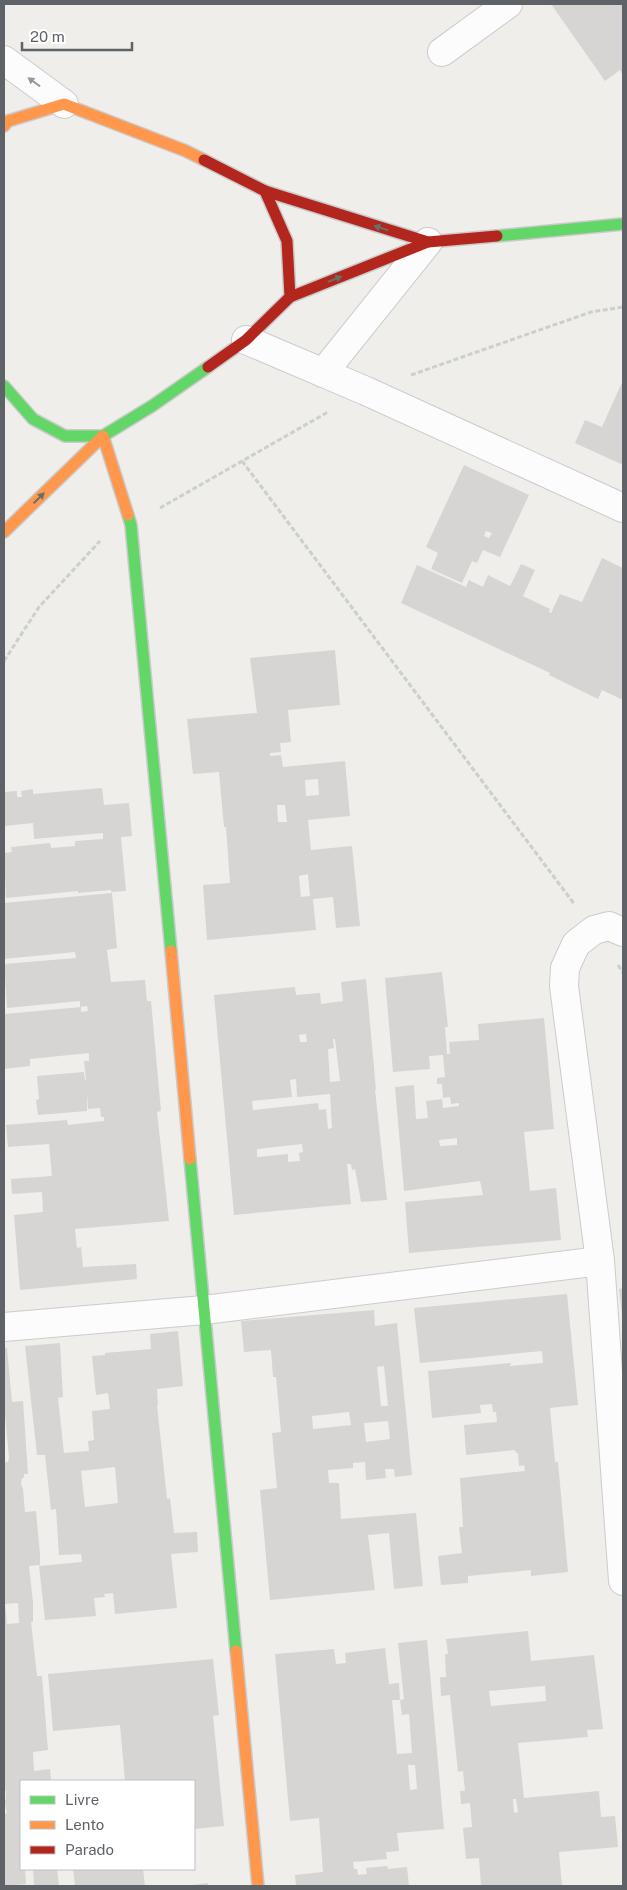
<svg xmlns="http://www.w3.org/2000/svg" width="627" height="1890" viewBox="0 0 627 1890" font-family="'Public Sans',sans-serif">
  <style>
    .building { fill: #d6d5d3; fill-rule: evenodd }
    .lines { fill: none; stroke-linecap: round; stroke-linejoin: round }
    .street-casing { stroke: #cbcccc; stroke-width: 30 }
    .fast-casing { stroke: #cacacb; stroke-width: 14 }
    .slow-casing { stroke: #cacacb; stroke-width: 14 }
    .jam-casing { stroke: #cacacb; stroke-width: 14 }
    .path { stroke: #cbd0cc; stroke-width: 3; stroke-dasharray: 5 2.5; stroke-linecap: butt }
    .street { stroke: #fdfcfc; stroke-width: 28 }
    .fast { stroke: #63d668; stroke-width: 11 }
    .slow { stroke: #ff974d; stroke-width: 11 }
    .jam { stroke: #b3261e; stroke-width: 11 }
    .oneway { fill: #96999c }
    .oneway2 { fill: #607468 }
  </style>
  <rect width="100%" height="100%" fill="#efeeea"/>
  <g class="building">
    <path d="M551 4H623V75L620 70 605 81Z"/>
    <path d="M623 380V465L575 443 585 420 602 427Z"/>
    <path d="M464 465 529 495 500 557 483 550 477 563 472 561 462 583 431 569 438 553 426 547ZM486 531 492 533 489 538 484 536Z"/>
    <path d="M602 558 623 568V700L602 690 598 699 549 675 550 673 401 603 417 565 466 587 469 580 483 587 488 575 510 586 521 564 535 570 523 596 550 609 549 612 551 613 560 594 582 602Z"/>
    <path d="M335 650 340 705 288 710 291 742 280 743 281 752 270 753V756L281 755 283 767 345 761 350 816 308 820 311 850 352 846 360 926 336 928 333 897 313 899 316 930 207 940 203 885 230 883 226 827H224L219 772 193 774 187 719 257 713 250 658ZM318 779 319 795 306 796 305 780ZM277 805H285L287 822H278ZM308 874 310 896 301 897 299 876Z"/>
    <path d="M102 788 104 805 129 803 132 836 121 837 126 891 111 892V890L78 893V891L6 898 4 853 12 852 11 847 50 843 51 848 75 846V841L103 839V833L34 839 33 823 4 826V792L17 791V797H22L21 791 33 789V794Z"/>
    <path d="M112 893 117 948 107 950 111 982 145 980 147 1001H151L161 1111 157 1112 169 1221 75 1229 77 1248 81 1247 83 1267 136 1264 137 1279 20 1290 14 1215 43 1212 42 1192 12 1194 11 1179 52 1176 49 1144 8 1147 6 1125 67 1120 68 1125 104 1121V1117H101L100 1108 88 1109 87 1092V1111L38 1115 36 1100 39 1099 37 1076 84 1072 85 1080H86L84 1061H89V1053L30 1059V1066L4 1069V1014L81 1007V1012L88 1011 87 1006 80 1007V1001L7 1008 4 964 76 958 75 952 4 959V903Z"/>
    <path d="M442 972 448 1027H445L447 1054H450L449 1042 479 1040 478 1024 544 1018 554 1129 524 1132 530 1191 556 1188 561 1240 409 1253 405 1202 483 1195 480 1181 404 1191 395 1087 414 1085 416 1119 428 1118 426 1101 442 1099 443 1108 459 1106V1103L451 1104 450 1097 443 1098 442 1084H437V1078L445 1077 443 1055 429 1056 430 1069 393 1072 385 978ZM457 1138V1145L440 1146 439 1140Z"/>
    <path d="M366 979 376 1090H375L387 1200 361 1202 355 1169 352 1170 351 1164H347L351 1204 234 1215 214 995 295 987 296 995 320 993 321 1004 343 1001 341 982ZM306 1034 307 1042H300L299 1035ZM333 1039H335L340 1081 330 1082 328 1049 334 1048ZM296 1079 297 1097 330 1094 332 1128 328 1129 326 1109 319 1110 318 1103 253 1110 252 1101 292 1097 290 1080ZM302 1144 303 1152 299 1153 300 1161 288 1162V1154L257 1157V1149Z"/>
    <path d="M623 1288V1315H622L619 1289Z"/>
    <path d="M567 1294 578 1405 550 1408 555 1462H558L568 1572 531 1576V1570L468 1576V1583L441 1585 438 1556 462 1553 459 1527H463L460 1478 525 1471 524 1465 519 1466 518 1453H516L515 1450 466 1455 464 1425 497 1422 496 1412H493L492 1404 480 1405 481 1413 432 1418 428 1371 511 1363 510 1366 543 1363 542 1351 420 1363 414 1308Z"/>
    <path d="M374 1310 375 1326 397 1323 412 1475 395 1477 394 1469H385L386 1478 366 1480 365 1462 353 1463V1468L328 1470 329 1483H339L341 1519 416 1513 423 1586 394 1589 389 1533 368 1535 375 1590 270 1600 260 1490 277 1488 272 1433 281 1432 276 1377H273L271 1350 244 1352 241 1321ZM384 1366 388 1406H381L377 1367ZM349 1412 351 1425 313 1429 312 1416ZM388 1421 390 1439 366 1442 364 1423Z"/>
    <path d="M178 1331 183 1386 157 1389 158 1406 157 1405 167 1499 170 1498 174 1533 197 1532 198 1552 171 1554 177 1608 115 1614 113 1593 104 1594 105 1597 94 1598 96 1616 45 1620 39 1566 82 1562 81 1554 59 1555 56 1509 51 1510 45 1455H37L25 1346 60 1343 63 1397 58 1398 64 1453 75 1452 89 1451 88 1441 94 1440 92 1411 110 1409 108 1393 96 1395 92 1356 105 1355V1353L151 1349 150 1334ZM115 1467 118 1503 85 1507 81 1471Z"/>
    <path d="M4 1348H7L12 1402 23 1401 28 1474H24V1478H22L21 1484 23 1489 25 1512 36 1511 40 1554V1565L29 1566 33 1602V1622H31L37 1676H42L48 1750 33 1752 34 1771 50 1769 51 1781H21V1869H25L26 1884 5 1886H4V1814L7 1813 4 1800 6 1799V1791H4V1462H8L9 1458 4 1403ZM18 1603 19 1623 7 1624 5 1604Z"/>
    <path d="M528 1631 531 1661 594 1655 603 1729 587 1730 588 1737 518 1743 524 1798 599 1791 601 1817 615 1816 618 1847 559 1852 562 1886H481L479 1858 466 1859 463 1828 472 1827 470 1803 461 1804 460 1791H465L463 1771 458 1772 450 1695 441 1696 440 1677H446L445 1654H448L446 1639ZM545 1686 546 1701 491 1706 489 1691ZM513 1799H516L518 1812 514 1813Z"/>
    <path d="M427 1640 444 1829 397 1833 399 1851 386 1852 387 1859 353 1862 354 1869H357L358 1875 367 1874 366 1868 387 1866 388 1869 407 1867 409 1886H296L295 1875 323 1872 319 1818 290 1821 275 1654 334 1649 336 1664 346 1663 345 1653 385 1648 389 1684 399 1683 400 1700H392L397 1754 412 1753 409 1714 402 1715 400 1700 404 1699 398 1643ZM408 1765H415L417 1789 410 1790Z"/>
    <path d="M213 1659 219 1715 213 1716 224 1826 194 1829V1781H125L120 1725 53 1731 48 1674Z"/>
    <path d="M33 1869H57L59 1886H34Z"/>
    <path d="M73 1869H143L145 1886H75Z"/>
    <path d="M208 1883V1886H192V1885Z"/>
  </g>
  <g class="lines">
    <defs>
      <g id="street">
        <path d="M442 52 508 4"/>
        <path d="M4 60 64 104"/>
        <path d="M246 340 366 391 623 508"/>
        <path d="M323 373 428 242"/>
        <path d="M623 932 609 926 594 930 576 944 565 968 564 986 600 1261 623 1581"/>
        <path d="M4 1327 204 1310 600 1261"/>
      </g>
      <g id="fast">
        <path d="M497 236 623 224"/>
        <path d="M4 386 33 419 65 436H103L152 406 208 367"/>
        <path d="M128 515 131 525 171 951"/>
        <path d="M190 1159 236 1651"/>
      </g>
      <g id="slow">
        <path d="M4 126 8 121 64 104 186 151 204 160"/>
        <path d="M4 532 103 436 128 515"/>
        <path d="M171 951 190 1159"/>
        <path d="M236 1651 258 1886"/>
      </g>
      <g id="jam">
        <path d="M204 160 265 191 287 241 290 297 246 340 208 367"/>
        <path d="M265 191 428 242"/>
        <path d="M290 297 428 242 497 236"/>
      </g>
    </defs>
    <use href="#street" class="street-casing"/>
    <use href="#fast" class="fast-casing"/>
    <use href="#slow" class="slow-casing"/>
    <use href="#jam" class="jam-casing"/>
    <g class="path">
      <path d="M411 375 591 312 623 307"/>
      <path d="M242 461 575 905"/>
      <path d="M160 508 328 412"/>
      <path d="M4 661 39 607 100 541"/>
      <path d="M618 965 623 973"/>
    </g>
    <use href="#street" class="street"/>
    <use href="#fast" class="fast"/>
    <use href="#slow" class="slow"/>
    <use href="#jam" class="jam"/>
  </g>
  <defs><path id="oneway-solid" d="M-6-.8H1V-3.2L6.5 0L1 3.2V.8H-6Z" transform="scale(1.25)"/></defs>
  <use class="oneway" href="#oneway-solid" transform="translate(34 82) rotate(-144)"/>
  <g class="oneway2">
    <use href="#oneway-solid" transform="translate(381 228) rotate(-162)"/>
    <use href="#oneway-solid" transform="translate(335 279) rotate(-22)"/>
    <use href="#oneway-solid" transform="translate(39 498) rotate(-44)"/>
  </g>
  <rect width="627" height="1890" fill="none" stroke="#5f6368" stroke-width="10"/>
  <rect x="20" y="1780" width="175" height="90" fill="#ffffff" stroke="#bfc1c3"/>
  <rect x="30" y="1796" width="25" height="8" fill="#63d668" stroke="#bfc1c3"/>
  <text x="65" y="1805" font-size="15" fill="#5f6368">Livre</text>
  <rect x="30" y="1821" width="25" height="8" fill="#ff974d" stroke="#bfc1c3"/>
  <text x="65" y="1830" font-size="15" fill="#5f6368">Lento</text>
  <rect x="30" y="1846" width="25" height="8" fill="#b3261e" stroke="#bfc1c3"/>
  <text x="65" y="1855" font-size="15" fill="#5f6368">Parado</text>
  <path d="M22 42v8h110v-8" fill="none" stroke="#5f6368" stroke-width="2.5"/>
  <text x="30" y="42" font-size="15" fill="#5f6368" stroke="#ffffff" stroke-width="4" paint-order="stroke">20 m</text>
</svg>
